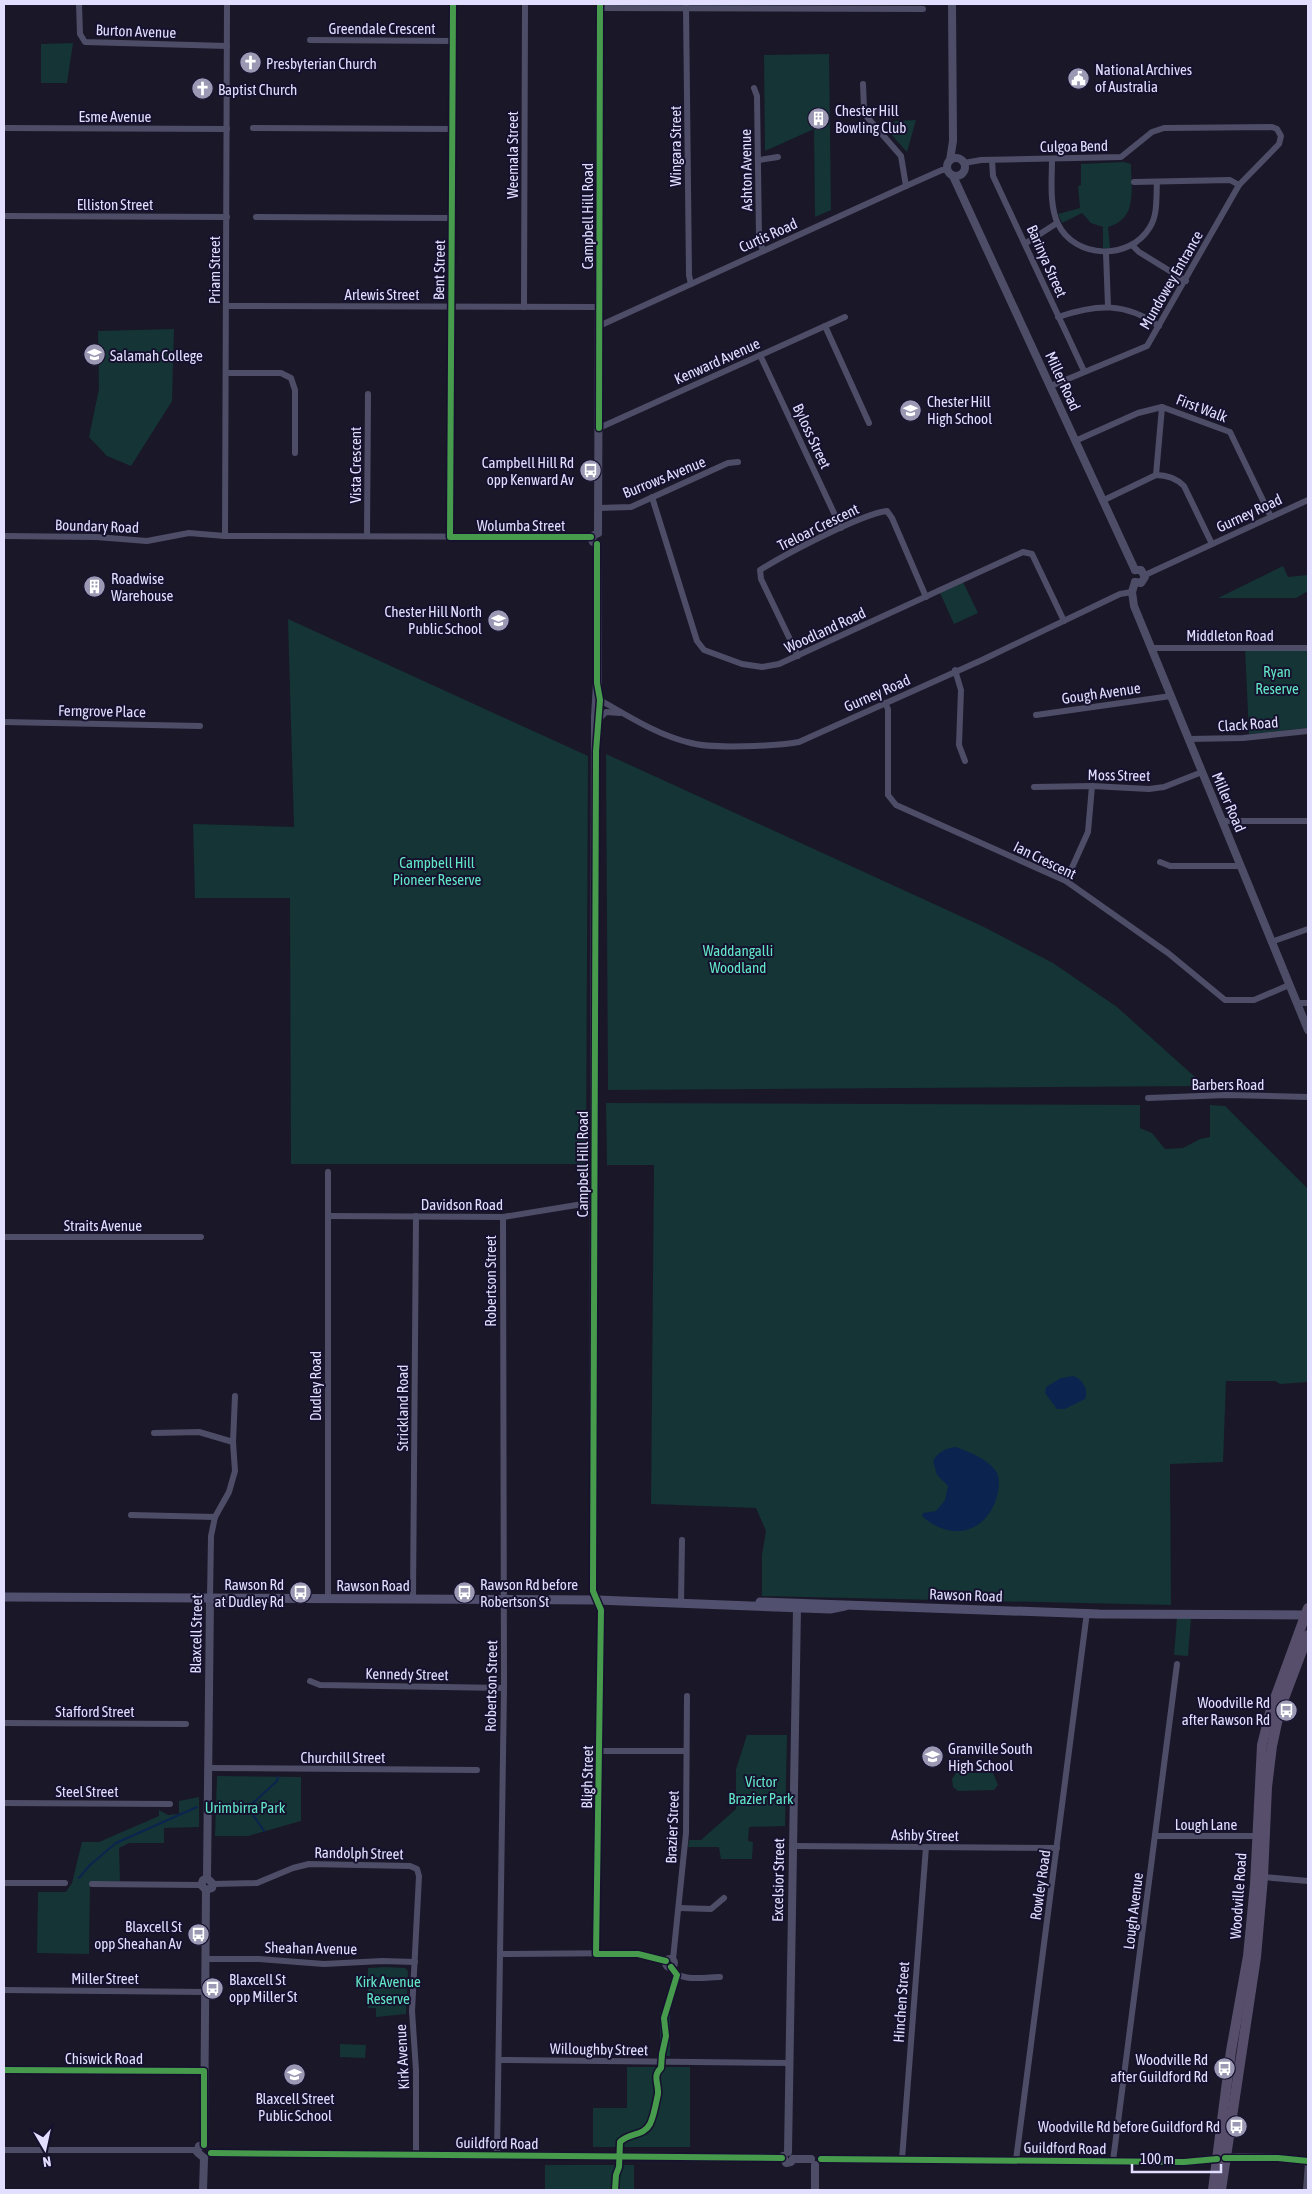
<svg xmlns="http://www.w3.org/2000/svg" width="1312" height="2194" viewBox="0 0 1312 2194" font-family="'Asap Condensed',sans-serif">
  <style>
    .green { fill: #143435 }
    .water { fill: #0b244f }
    .lines { fill: none; stroke-linecap: round; stroke-linejoin: round }
    .stream { stroke: #0b244f; stroke-width: 2 }
    .minor { stroke: #4e4d68; stroke-width: 6 }
    .tertiary { stroke: #4e4d68; stroke-width: 8 }
    .secondary { stroke: #51506e; stroke-width: 9 }
    .primary { stroke: #574e6c; stroke-width: 10 }
    .cycleway-casing { stroke: #16112e; stroke-width: 9 }
    .cycleway { stroke: #469c4c; stroke-width: 6 }
    .labels { text-anchor: middle; dominant-baseline: central; stroke-width: 4; stroke-linejoin: round; paint-order: stroke }
    .street-label { font-size: 15px; fill: #e1deff; stroke: #16112e }
    .poi-label { font-size: 15px; fill: #e1deff; stroke: #16112e; text-anchor: start }
    .park-label { font-size: 15px; fill: #62e7c6; stroke: #16112e }
  </style>
  <rect width="100%" height="100%" fill="#1a1728"/>
  <g class="green">
    <path d="M73 43 67 83H41V44Z"/>
    <path d="M829 54 831 210 815 217 814 129 765 151 764 55Z"/>
    <path d="M916 120 907 152 888 131 895 121Z"/>
    <path d="M1124 162 1131 164C1131 189 1138 219 1108 227L1110 248 1103 249V227L1091 223 1082 213 1062 223 1058 214 1080 208 1078 186 1081 185V164Z"/>
    <path d="M174 329 172 401 131 466 107 456 89 437 99 389 98 331Z"/>
    <path d="M1283 566 1288 577 1308 575V591L1296 598H1218Z"/>
    <path d="M963 582 978 613 954 624 940 593Z"/>
    <path d="M288 619 588 756 586 1164H291L290 898H195L193 824 294 827Z"/>
    <path d="M1245 649H1308V728L1249 734Z"/>
    <path d="M606 754 982 926 1053 963 1117 1007 1205 1086 608 1090Z"/>
    <path d="M606 1103 1140 1105V1128L1152 1133 1165 1149 1183 1148 1200 1139 1210 1137V1105L1225 1106 1308 1189V1382L1280 1384 1275 1381H1226L1223 1462 1170 1464 1171 1605 762 1596V1555L766 1531 756 1508 651 1504 654 1165H607Z"/>
    <path d="M1177 1617 1191 1618 1188 1656 1174 1655Z"/>
    <path d="M747 1735H787L785 1826 749 1827 748 1841 753 1842 752 1859H721L719 1847H688L689 1840H701L736 1809V1769Z"/>
    <path d="M956 1773H993L998 1785 994 1790 958 1791 953 1787 952 1779Z"/>
    <path d="M217 1776 301 1777V1821L248 1836H215Z"/>
    <path d="M199 1797V1827L164 1828V1843H129L119 1848 120 1881 90 1882 89 1954 37 1953 38 1892H66L72 1883 82 1842H99L159 1816V1810L168 1815 179 1814V1801Z"/>
    <path d="M386 1967 405 1968 408 1971 406 2014 376 2017V2008H368V1968Z"/>
    <rect x="660" y="2013" width="10" height="43"/>
    <path d="M340 2044 366 2045 365 2058 340 2057Z"/>
    <path d="M627 2067H690V2147H593V2108H627Z"/>
    <rect x="545" y="2165" width="89" height="25"/>
  </g>
  <g class="water">
    <path d="M1073 1376C1082 1378 1089 1390 1085 1399L1065 1409H1057L1045 1393 1046 1387 1061 1378Z"/>
    <path d="M955 1447C968 1451 990 1460 997 1473 1000 1480 999 1489 997 1496 987 1534 950 1542 922 1516L923 1513 936 1511 945 1500 948 1486 937 1475 933 1461C938 1452 944 1449 955 1447Z"/>
  </g>
  <g class="lines">
    <g class="stream">
      <path d="M218 1806 252 1804 277 1781 278 1777"/>
      <path d="M247 1806 264 1831"/>
      <path d="M79 1878 90 1865 116 1843 197 1807"/>
    </g>
    <g class="minor">
      <path d="M79 4 80 34 85 42 227 46"/>
      <path d="M686 7 689 275 691 284"/>
      <path d="M600 8 923 9"/>
      <path d="M310 40 453 41"/>
      <path d="M863 84 864 108 867 117 901 156 906 186"/>
      <path d="M754 88 757 96 759 238 763 251"/>
      <path d="M4 128 227 129"/>
      <path d="M253 128 453 129"/>
      <path d="M1052 159C1052 179 1049 205 1058 224 1075 259 1130 261 1150 227 1158 214 1156 197 1157 182"/>
      <path d="M759 160 778 157"/>
      <path d="M992 160 993 176 1084 371"/>
      <path d="M964 163 981 160 1121 157 1152 132 1164 128 1272 127 1277 129 1281 136 1279 144 1239 185 1147 346 1051 386"/>
      <path d="M1134 182 1230 180 1239 185"/>
      <path d="M4 216 227 217"/>
      <path d="M256 217 452 218"/>
      <path d="M1026 243 1057 223"/>
      <path d="M1132 245 1139 252 1186 281"/>
      <path d="M1106 253 1108 306"/>
      <path d="M226 306 599 307"/>
      <path d="M524 307 525 4"/>
      <path d="M1058 317C1097 304 1125 302 1159 326"/>
      <path d="M599 326 906 186 942 170H948"/>
      <path d="M825 326 869 423"/>
      <path d="M760 355 841 528"/>
      <path d="M226 373H281L291 378 295 390V453"/>
      <path d="M599 428 845 317"/>
      <path d="M1075 441 1138 413 1162 407 1230 432 1271 517"/>
      <path d="M1156 475 1162 407"/>
      <path d="M652 497 697 641 704 650 742 664 762 667 779 664 1023 552 1032 554 1064 621"/>
      <path d="M1102 501 1156 475C1167 475 1177 479 1184 486L1212 544"/>
      <path d="M598 508 631 507 728 463 738 462"/>
      <path d="M4 536 96 537 147 541 189 533 225 536 591 537"/>
      <path d="M225 536 227 4"/>
      <path d="M367 536 368 394"/>
      <path d="M450 537 453 4"/>
      <path d="M1145 575 1308 500"/>
      <path d="M1151 648H1308"/>
      <path d="M798 656 761 579 760 570C784 555 861 514 887 511L892 518 926 597"/>
      <path d="M955 670 961 690 959 745 965 761"/>
      <path d="M600 700C628 716 659 736 691 743 713 749 776 746 799 742L982 660 1120 594 1132 592"/>
      <path d="M885 703 888 709V795L896 805 1066 881 1168 953 1225 1000H1254L1289 985"/>
      <path d="M1036 715 1171 696"/>
      <path d="M599 719 606 712 620 713"/>
      <path d="M4 722 200 726"/>
      <path d="M1188 739 1243 738 1308 731"/>
      <path d="M1034 787 1092 786 1149 789 1164 787 1202 772"/>
      <path d="M1224 821H1308"/>
      <path d="M1160 862 1170 866H1241"/>
      <path d="M1066 881 1088 832 1092 786"/>
      <path d="M1271 942 1308 929"/>
      <path d="M1297 1003H1308"/>
      <path d="M1148 1098 1226 1095 1308 1097"/>
      <path d="M328 1216 503 1217 595 1202"/>
      <path d="M4 1237H201"/>
      <path d="M154 1433 199 1432 233 1442"/>
      <path d="M131 1515 215 1517"/>
      <path d="M210 1598 211 1536 215 1517 229 1492 235 1471 233 1442 235 1396"/>
      <path d="M328 1599V1172"/>
      <path d="M413 1599 416 1216"/>
      <path d="M681 1603 682 1540"/>
      <path d="M310 1681 320 1685 504 1688"/>
      <path d="M4 1723 186 1724"/>
      <path d="M600 1751H686"/>
      <path d="M209 1768 477 1770"/>
      <path d="M4 1803 170 1804"/>
      <path d="M1155 1836H1257"/>
      <path d="M793 1846 1057 1848"/>
      <path d="M1263 1877 1308 1881"/>
      <path d="M4 1883H65"/>
      <path d="M92 1884 201 1885"/>
      <path d="M213 1884 257 1883 293 1868 309 1864 410 1866 417 1869 419 1876 412 2011 416 2070V2154"/>
      <path d="M679 1908 711 1909 724 1898"/>
      <path d="M500 1954 634 1953 666 1961"/>
      <path d="M596 1954 601 1610 597 1600"/>
      <circle cx="670" cy="1963" r="5"/>
      <path d="M206 1959H259L324 1964 382 1961 415 1962"/>
      <path d="M673 1959 686 1833 687 1696"/>
      <path d="M671 1967C677 1983 706 1977 720 1977"/>
      <path d="M4 1990 205 1992"/>
      <path d="M499 2060 789 2063"/>
      <path d="M4 2070 204 2071"/>
      <path d="M4 2150H197"/>
      <path d="M497 2155 504 1688 503 1217"/>
      <path d="M902 2159 926 1847"/>
      <path d="M1016 2160 1087 1612"/>
      <path d="M1113 2161 1177 1664"/>
      <path d="M1306 2190 1308 2163"/>
    </g>
    <g class="tertiary">
      <circle cx="956" cy="167" r="9"/>
      <path d="M950 160 953 141 952 4"/>
      <path d="M953 176 1135 570"/>
      <path d="M598 533 600 4"/>
      <path d="M597 544 598 687"/>
      <path d="M597 544 593 542 591 537 598 533"/>
      <path d="M1135 570H1141L1145 577 1141 583 1135 582"/>
      <path d="M1135 582 1132 592 1134 606 1308 1030"/>
      <path d="M597 1600 593 1591 595 717 597 683"/>
      <path d="M207 1878 210 1598"/>
      <path d="M206 1890 212 1888 213 1884 207 1878"/>
      <path d="M206 1890 201 1885 203 1880 207 1878"/>
      <path d="M204 2145 206 1890"/>
      <path d="M788 2152 797 1608"/>
      <path d="M211 2153 782 2158"/>
      <path d="M783 2156 786 2163 791 2162 793 2159"/>
      <path d="M204 2158 197 2152 199 2146 204 2145"/>
      <path d="M793 2159H811"/>
      <path d="M821 2159 1184 2162 1238 2157 1278 2158 1308 2161"/>
      <path d="M203 2190 204 2158"/>
      <path d="M815 2190V2165"/>
    </g>
    <g class="secondary">
      <path d="M4 1597 597 1600 830 1609 845 1606"/>
      <path d="M760 1602 1099 1614 1308 1615"/>
    </g>
    <g class="primary">
      <path d="M1213 2190 1231 2051 1248 1956 1255 1884 1262 1745 1271 1709 1308 1608"/>
      <path d="M1221 2190 1256 1957 1263 1877 1267 1787 1272 1746 1280 1709 1308 1635"/>
    </g>
    <defs>
      <g id="cycleway">
        <path d="M453 4 450 537H591"/>
        <path d="M599 428 600 4"/>
        <path d="M597 544V683L600 700 596 751 593 1591 601 1610 596 1954H638L666 1961"/>
        <path d="M4 2070 204 2071V2145"/>
        <path d="M211 2153 782 2158"/>
        <path d="M1225 2158H1278L1308 2161"/>
        <path d="M821 2159 1184 2162 1217 2159"/>
        <path d="M615 2190 616 2175 619 2167 620 2142C629 2132 643 2137 650 2124 654 2116 656 2103 658 2094 659 2084 652 2076 661 2068L662 2054 666 2036 664 2018 677 1975 671 1967"/>
      </g>
    </defs>
    <use href="#cycleway" class="cycleway-casing"/>
    <use href="#cycleway" class="cycleway"/>
  </g>
  <defs>
    <symbol id="church-disc" viewBox="-11 -11 22 22"><circle r="9.5" fill="#9b98b4" stroke="#16112e"/><path d="M-1.2-6h2.4v3.5h3.3v2.4h-3.3V6h-2.4V-.1h-3.3v-2.4h3.3Z" fill="#fff"/></symbol>
    <symbol id="civic-disc" viewBox="-11 -11 22 22"><circle r="9.5" fill="#9b98b4" stroke="#16112e"/><path d="M-.6-6.5H3V-4.5H.6V-3L4-1V1h2V6H-6V1h2V-1L-.6-3ZM-1.2 2.5V6h2.4V2.5Z" fill="#fff"/></symbol>
    <symbol id="building-disc" viewBox="-11 -11 22 22"><circle r="9.5" fill="#9b98b4" stroke="#16112e"/><path d="M-4-6H4V6H1V3H-1V6H-4ZM-2.5-4.3h1.7v1.8h-1.7ZM.8-4.3h1.7v1.8H.8ZM-2.5-1h1.7V.8h-1.7ZM.8-1h1.7V.8H.8Z" fill="#fff"/></symbol>
    <symbol id="school-disc" viewBox="-11 -11 22 22"><circle r="9.5" fill="#9b98b4" stroke="#16112e"/><path d="M0-5L7-2L0 1L-7-2ZM-4 1L0 2.5L4 1V4Q0 6-4 4Z" fill="#fff"/></symbol>
    <symbol id="bus-disc" viewBox="-11 -11 22 22"><circle r="9.5" fill="#9b98b4" stroke="#16112e"/><path d="M-5-6H5V4H4V6H2V4H-2V6H-4V4H-5ZM-3.5-4V0h7V-4ZM-3.5 1.2v1.5H-2V1.2ZM2 1.2v1.5H3.5V1.2Z" fill="#fff"/></symbol>
  </defs>
  <g fill-rule="evenodd">
    <use href="#church-disc" x="238" y="50" width="25" height="25"/>
    <use href="#civic-disc" x="1066" y="66" width="25" height="25"/>
    <use href="#church-disc" x="190" y="76" width="25" height="25"/>
    <use href="#building-disc" x="806" y="106" width="25" height="25"/>
    <use href="#school-disc" x="82" y="342" width="25" height="25"/>
    <use href="#school-disc" x="898" y="398" width="25" height="25"/>
    <use href="#bus-disc" x="578" y="458" width="25" height="25"/>
    <use href="#building-disc" x="82" y="574" width="25" height="25"/>
    <use href="#school-disc" x="486" y="608" width="25" height="25"/>
    <use href="#bus-disc" x="288" y="1580" width="25" height="25"/>
    <use href="#bus-disc" x="452" y="1580" width="25" height="25"/>
    <use href="#bus-disc" x="1274" y="1698" width="25" height="25"/>
    <use href="#school-disc" x="920" y="1744" width="25" height="25"/>
    <use href="#bus-disc" x="186" y="1922" width="25" height="25"/>
    <use href="#bus-disc" x="200" y="1976" width="25" height="25"/>
    <use href="#bus-disc" x="1212" y="2056" width="25" height="25"/>
    <use href="#school-disc" x="282" y="2062" width="25" height="25"/>
    <use href="#bus-disc" x="1224" y="2114" width="25" height="25"/>
  </g>
  <g class="labels">
    <g class="street-label">
      <text x="382" y="28">Greendale Crescent</text>
      <text transform="translate(136 31) rotate(2)">Burton Avenue</text>
      <text x="115" y="116">Esme Avenue</text>
      <text transform="translate(675 146) rotate(-90)">Wingara Street</text>
      <text transform="translate(1074 146) rotate(-1)">Culgoa Bend</text>
      <text transform="translate(512 155) rotate(-90)">Weemala Street</text>
      <text transform="translate(746 170) rotate(-91)">Ashton Avenue</text>
      <text x="115" y="204">Elliston Street</text>
      <text transform="translate(587 216) rotate(-90)">Campbell Hill Road</text>
      <text transform="translate(768 235) rotate(-24)">Curtis Road</text>
      <text transform="translate(1047 261) rotate(66)">Barinya Street</text>
      <text transform="translate(214 270) rotate(-90)">Priam Street</text>
      <text transform="translate(439 270) rotate(-89)">Bent Street</text>
      <text transform="translate(1171 280) rotate(-60)">Mundowey Entrance</text>
      <text x="382" y="294">Arlewis Street</text>
      <text transform="translate(717 361) rotate(-24)">Kenward Avenue</text>
      <text transform="translate(1063 381) rotate(65)">Miller Road</text>
      <text transform="translate(1202 408) rotate(21)">First Walk</text>
      <text transform="translate(812 436) rotate(65)">Byloss Street</text>
      <text transform="translate(355 465) rotate(-90)">Vista Crescent</text>
      <text transform="translate(664 477) rotate(-22)">Burrows Avenue</text>
      <text transform="translate(1249 513) rotate(-25)">Gurney Road</text>
      <text x="521" y="525">Wolumba Street</text>
      <text transform="translate(97 526) rotate(2)">Boundary Road</text>
      <text transform="translate(818 527) rotate(-26)">Treloar Crescent</text>
      <text transform="translate(825 630) rotate(-25)">Woodland Road</text>
      <text x="1230" y="635">Middleton Road</text>
      <text transform="translate(877 693) rotate(-24)">Gurney Road</text>
      <text transform="translate(1101 693) rotate(-8)">Gough Avenue</text>
      <text transform="translate(102 711) rotate(1)">Ferngrove Place</text>
      <text transform="translate(1248 724) rotate(-4)">Clack Road</text>
      <text transform="translate(1119 775) rotate(1)">Moss Street</text>
      <text transform="translate(1229 802) rotate(67)">Miller Road</text>
      <text transform="translate(1045 860) rotate(26)">Ian Crescent</text>
      <text x="1228" y="1084">Barbers Road</text>
      <text transform="translate(582 1164) rotate(-90)">Campbell Hill Road</text>
      <text x="462" y="1204">Davidson Road</text>
      <text x="103" y="1225">Straits Avenue</text>
      <text transform="translate(490 1281) rotate(-90)">Robertson Street</text>
      <text transform="translate(315 1386) rotate(-90)">Dudley Road</text>
      <text transform="translate(402 1408) rotate(-90)">Strickland Road</text>
      <text x="373" y="1585">Rawson Road</text>
      <text transform="translate(966 1595) rotate(2)">Rawson Road</text>
      <text transform="translate(196 1634) rotate(-89)">Blaxcell Street</text>
      <text transform="translate(407 1674) rotate(1)">Kennedy Street</text>
      <text transform="translate(491 1686) rotate(-89)">Robertson Street</text>
      <text x="95" y="1711">Stafford Street</text>
      <text x="343" y="1757">Churchill Street</text>
      <text transform="translate(587 1777) rotate(-89)">Bligh Street</text>
      <text x="87" y="1791">Steel Street</text>
      <text x="1206" y="1824">Lough Lane</text>
      <text transform="translate(672 1827) rotate(-88)">Brazier Street</text>
      <text transform="translate(925 1835) rotate(1)">Ashby Street</text>
      <text transform="translate(359 1853) rotate(1)">Randolph Street</text>
      <text transform="translate(778 1880) rotate(-89)">Excelsior Street</text>
      <text transform="translate(1040 1885) rotate(-82)">Rowley Road</text>
      <text transform="translate(1238 1896) rotate(-86)">Woodville Road</text>
      <text transform="translate(1133 1911) rotate(-83)">Lough Avenue</text>
      <text transform="translate(311 1948) rotate(1)">Sheahan Avenue</text>
      <text x="105" y="1978">Miller Street</text>
      <text transform="translate(901 2002) rotate(-86)">Hinchen Street</text>
      <text transform="translate(599 2049) rotate(1)">Willoughby Street</text>
      <text transform="translate(402 2057) rotate(-93)">Kirk Avenue</text>
      <text x="104" y="2058">Chiswick Road</text>
      <text transform="translate(497 2143) rotate(1)">Guildford Road</text>
      <text transform="translate(1065 2148) rotate(1)">Guildford Road</text>
    </g>
    <g class="poi-label">
      <text x="266" y="63">Presbyterian Church</text>
      <text x="1095" y="69">National Archives<tspan x="1095" dy="17">of Australia</tspan></text>
      <text x="218" y="89">Baptist Church</text>
      <text x="835" y="110">Chester Hill<tspan x="835" dy="17">Bowling Club</tspan></text>
      <text x="110" y="355">Salamah College</text>
      <text x="927" y="401">Chester Hill<tspan x="927" dy="17">High School</tspan></text>
      <text x="574" y="462" text-anchor="end">Campbell Hill Rd<tspan x="574" dy="17">opp Kenward Av</tspan></text>
      <text x="111" y="578">Roadwise<tspan x="111" dy="17">Warehouse</tspan></text>
      <text x="482" y="611" text-anchor="end">Chester Hill North<tspan x="482" dy="17">Public School</tspan></text>
      <text x="284" y="1584" text-anchor="end">Rawson Rd<tspan x="284" dy="17">at Dudley Rd</tspan></text>
      <text x="480" y="1584">Rawson Rd before<tspan x="480" dy="17">Robertson St</tspan></text>
      <text x="1270" y="1702" text-anchor="end">Woodville Rd<tspan x="1270" dy="17">after Rawson Rd</tspan></text>
      <text x="948" y="1748">Granville South<tspan x="948" dy="17">High School</tspan></text>
      <text x="182" y="1926" text-anchor="end">Blaxcell St<tspan x="182" dy="17">opp Sheahan Av</tspan></text>
      <text x="229" y="1979">Blaxcell St<tspan x="229" dy="17">opp Miller St</tspan></text>
      <text x="1208" y="2059" text-anchor="end">Woodville Rd<tspan x="1208" dy="17">after Guildford Rd</tspan></text>
      <text x="295" y="2098" text-anchor="middle">Blaxcell Street<tspan x="295" dy="17">Public School</tspan></text>
      <text x="1220" y="2126" text-anchor="end">Woodville Rd before Guildford Rd</text>
    </g>
    <g class="park-label">
      <text x="1277" y="671">Ryan<tspan x="1277" dy="17">Reserve</tspan></text>
      <text x="437" y="862">Campbell Hill<tspan x="437" dy="17">Pioneer Reserve</tspan></text>
      <text x="738" y="950">Waddangalli<tspan x="738" dy="17">Woodland</tspan></text>
      <text x="761" y="1781">Victor<tspan x="761" dy="17">Brazier Park</tspan></text>
      <text x="245" y="1807">Urimbirra Park</text>
      <text x="388" y="1981">Kirk Avenue<tspan x="388" dy="17">Reserve</tspan></text>
    </g>
  </g>
  <rect width="1312" height="2194" fill="none" stroke="#e1deff" stroke-width="10"/>
  <g transform="translate(45 2149) rotate(171)" stroke="#16112e" stroke-width="4" paint-order="stroke">
  <path d="M0-4L9 19L0 12L-9 19Z" fill="#e1deff"/>
  <text y="-8" font-size="14" font-weight="bold" text-anchor="middle" fill="#e1deff">N</text>
  </g>
  <path d="M1132 2164v8h89v-8" fill="none" stroke="#e1deff" stroke-width="2.5"/>
  <text x="1140" y="2164" font-size="15" fill="#e1deff" stroke="#16112e" stroke-width="4" paint-order="stroke">100 m</text>
</svg>
